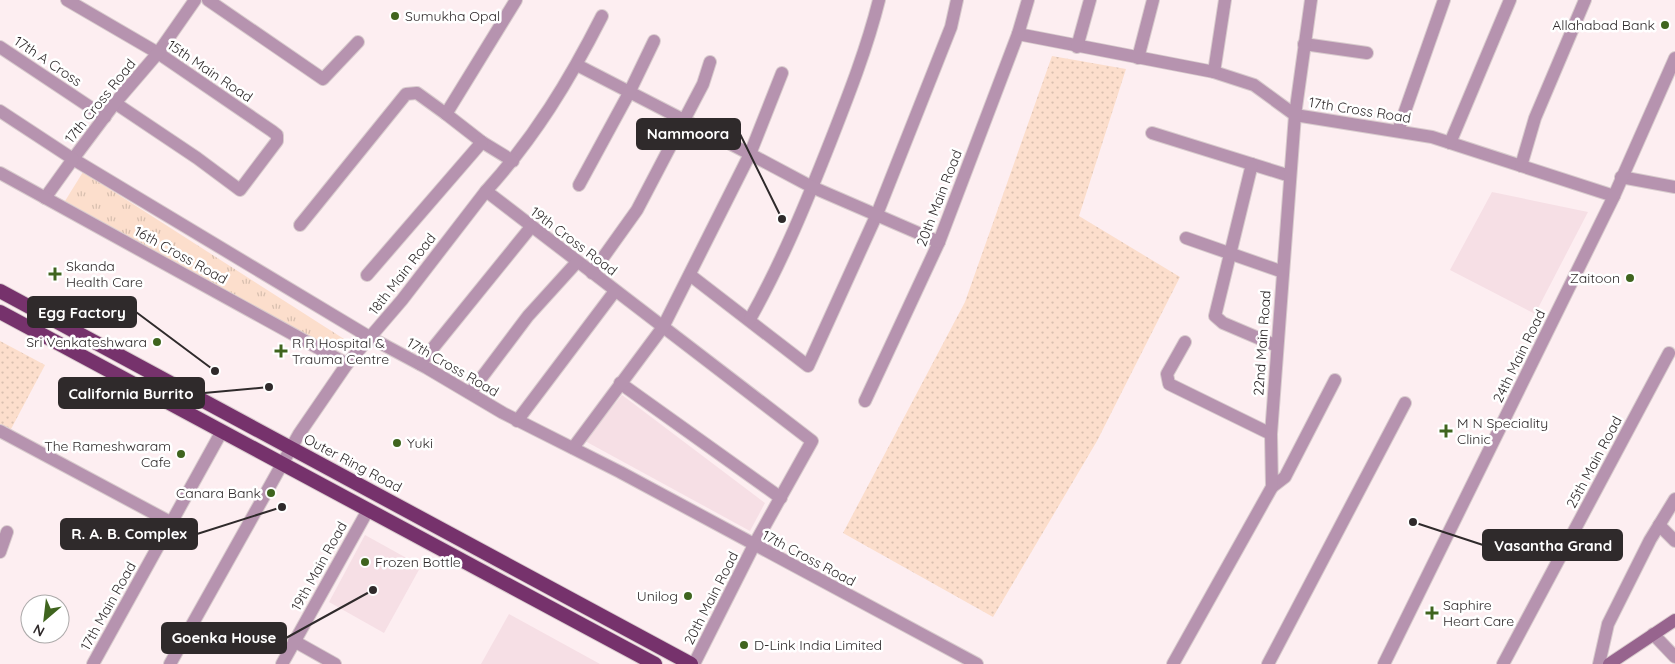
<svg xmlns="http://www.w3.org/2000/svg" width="1675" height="664" viewBox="0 0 1675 664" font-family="Quicksand,sans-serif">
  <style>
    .built { fill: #f6dfe5 }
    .grass { fill: url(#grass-dots) }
    .park { fill: url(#park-tufts) }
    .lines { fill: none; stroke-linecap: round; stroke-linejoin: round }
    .minor-casing { stroke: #d8cbcd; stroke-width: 14 }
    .tertiary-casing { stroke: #d8cbcd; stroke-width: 14 }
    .secondary-casing { stroke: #d8cbcd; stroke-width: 14 }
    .trunk-casing { stroke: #d8cbcd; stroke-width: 16 }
    .minor { stroke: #b693af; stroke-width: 12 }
    .tertiary { stroke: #b693af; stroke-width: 12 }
    .secondary { stroke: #97648e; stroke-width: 12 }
    .trunk { stroke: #76326c; stroke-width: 14 }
    .poi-dot { fill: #3f641e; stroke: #fff; stroke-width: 2 }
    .labels { text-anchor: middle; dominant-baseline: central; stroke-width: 5; stroke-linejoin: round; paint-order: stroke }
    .poi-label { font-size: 14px; fill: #2f2a2b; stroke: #fff; text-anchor: start }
    .street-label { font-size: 14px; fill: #2f2a2b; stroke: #fff }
    .leader { fill: none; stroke: #2f2a2b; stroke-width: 2 }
    .callout-dot { fill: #2f2a2b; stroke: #fff; stroke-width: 2 }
    .callout { fill: #2f2a2b; stroke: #2f2a2b; stroke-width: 2 }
    .callout-label { font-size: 15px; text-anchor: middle; font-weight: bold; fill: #fff }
  </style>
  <defs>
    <pattern id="grass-dots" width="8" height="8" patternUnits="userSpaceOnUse" patternTransform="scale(1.25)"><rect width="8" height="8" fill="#fcdecc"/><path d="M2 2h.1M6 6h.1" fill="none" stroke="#d8bfaf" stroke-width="1.8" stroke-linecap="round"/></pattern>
    <pattern id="park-tufts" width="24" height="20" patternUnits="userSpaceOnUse" patternTransform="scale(1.25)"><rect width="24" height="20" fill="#fcdecc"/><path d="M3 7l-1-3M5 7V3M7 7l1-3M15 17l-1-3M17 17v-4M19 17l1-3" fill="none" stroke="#d8bfaf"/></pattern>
  </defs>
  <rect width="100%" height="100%" fill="#fdeef1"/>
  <g class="built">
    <path d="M1492 192 1588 212 1535 314 1450 270Z"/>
    <path d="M622 395 765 503 750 531 585 441Z"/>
    <path d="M365 535 421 566 384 633 329 602Z"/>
    <path d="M509 614 600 664H481Z"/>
  </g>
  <g class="grass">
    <path d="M1052 56 1126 69 1079 216 1180 277 1097 441 993 617 843 533 965 302Z"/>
    <path d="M0 341 45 365 11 429 0 424Z"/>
  </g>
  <path class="park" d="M83 172 344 339 336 351 65 201Z"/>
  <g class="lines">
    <defs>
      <g id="minor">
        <path d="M67 0 158 53 272 131 277 135V141L240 190 197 158 115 103"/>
        <path d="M195 0 158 53 115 103 73 159 371 338 427 368 503 413 620 472 977 664"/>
        <path d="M208 0 323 79 358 42"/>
        <path d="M602 16C569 81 535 137 486 191L812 441 754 545 694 664"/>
        <path d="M1018 34 1214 72 1254 85 1295 115 1432 137 1614 196"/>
        <path d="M1304 44 1367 53"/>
        <path d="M0 47 105 117"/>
        <path d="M1077 47 1090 0"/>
        <path d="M1138 58 1153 0"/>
        <path d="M577 65 750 154 782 73"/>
        <path d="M1214 72 1225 0"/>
        <path d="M0 111 73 159 45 198"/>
        <path d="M1398 131 1444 0"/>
        <path d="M1152 133 1290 176"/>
        <path d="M1450 143 1510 0"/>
        <path d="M513 161 482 142 446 114 516 0"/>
        <path d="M1252 164 1215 316 1223 323 1277 346"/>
        <path d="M1521 166 1535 118 1585 0"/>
        <path d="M0 173 347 364"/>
        <path d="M1621 177 1675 187"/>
        <path d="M579 185 629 93 654 41"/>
        <path d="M300 225 406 94 417 93 446 114"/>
        <path d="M1186 238 1283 272"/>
        <path d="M592 273 637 210 703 84 710 62"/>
        <path d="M367 275 482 142"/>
        <path d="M690 275 808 366 877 214 951 27 957 0"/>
        <path d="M750 319C782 262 807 201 831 140 849 94 867 48 879 0"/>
        <path d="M1185 342 1167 374 1169 384 1271 434"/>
        <path d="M420 364 531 227"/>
        <path d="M620 383 781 498"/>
        <path d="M470 393 528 316 577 262"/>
        <path d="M865 401 939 242 1018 34 1028 0"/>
        <path d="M517 421 615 291"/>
        <path d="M0 431 172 523"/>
        <path d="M573 448 663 327 750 154 812 187 939 242"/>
        <path d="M1272 487 1285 477 1335 380"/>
        <path d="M1659 525 1675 541"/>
        <path d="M0 552 7 532"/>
        <path d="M1653 634 1675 657"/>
        <path d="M294 641 335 664"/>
        <path d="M93 664 222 431"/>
        <path d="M170 664 299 434 347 364 402 300 486 191"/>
        <path d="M282 664 368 510"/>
        <path d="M1173 664 1272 487 1271 434 1295 115 1311 0"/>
        <path d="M1268 664 1405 403"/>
        <path d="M1503 664 1669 353"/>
        <path d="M1599 664 1608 624 1650 540 1675 499"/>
      </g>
      <path id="tertiary" d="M1384 664 1614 196 1675 58"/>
      <path id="secondary" d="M1609 664 1675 620"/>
      <g id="trunk">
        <path d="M0 291 691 664"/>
        <path d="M0 312 655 664"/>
      </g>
    </defs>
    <use href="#minor" class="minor-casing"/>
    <use href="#tertiary" class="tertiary-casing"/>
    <use href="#secondary" class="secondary-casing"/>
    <use href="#trunk" class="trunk-casing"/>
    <use href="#minor" class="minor"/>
    <use href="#tertiary" class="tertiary"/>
    <use href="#secondary" class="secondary"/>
    <use href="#trunk" class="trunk"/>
  </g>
  <g class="poi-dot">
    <circle cx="395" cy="16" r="5"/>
    <circle cx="1665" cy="25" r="5"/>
    <path d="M52.5 266.5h5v5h5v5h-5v5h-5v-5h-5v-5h5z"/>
    <circle cx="1630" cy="278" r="5"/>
    <circle cx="157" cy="342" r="5"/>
    <path d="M278.5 343.5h5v5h5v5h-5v5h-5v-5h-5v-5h5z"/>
    <path d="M1443.5 423.5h5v5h5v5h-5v5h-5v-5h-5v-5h5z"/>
    <circle cx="397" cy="443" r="5"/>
    <circle cx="181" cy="454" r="5"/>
    <circle cx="271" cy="493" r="5"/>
    <circle cx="365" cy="562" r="5"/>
    <circle cx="688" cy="596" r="5"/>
    <path d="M1429.5 605.5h5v5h5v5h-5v5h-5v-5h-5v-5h5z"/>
    <circle cx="744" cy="645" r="5"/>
  </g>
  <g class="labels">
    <g class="poi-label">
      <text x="405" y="16">Sumukha Opal</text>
      <text x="1655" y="25" text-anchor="end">Allahabad Bank</text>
      <text x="66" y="266">Skanda<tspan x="66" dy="16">Health Care</tspan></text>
      <text x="1620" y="278" text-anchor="end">Zaitoon</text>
      <text x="147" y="342" text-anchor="end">Sri Venkateshwara</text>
      <text x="292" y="343">R R Hospital &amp;<tspan x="292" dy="16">Trauma Centre</tspan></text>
      <text x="1457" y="423">M N Speciality<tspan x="1457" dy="16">Clinic</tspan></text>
      <text x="407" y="443">Yuki</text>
      <text x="171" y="446" text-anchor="end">The Rameshwaram<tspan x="171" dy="16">Cafe</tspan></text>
      <text x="261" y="493" text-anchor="end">Canara Bank</text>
      <text x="375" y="562">Frozen Bottle</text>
      <text x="678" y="596" text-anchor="end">Unilog</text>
      <text x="1443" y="605">Saphire<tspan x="1443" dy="16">Heart Care</tspan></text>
      <text x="754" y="645">D-Link India Limited</text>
    </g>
    <g class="street-label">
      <text transform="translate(48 61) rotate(34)">17th A Cross</text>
      <text transform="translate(210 71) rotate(34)">15th Main Road</text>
      <text transform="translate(100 101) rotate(-51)">17th Cross Road</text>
      <text transform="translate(1360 110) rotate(9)">17th Cross Road</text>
      <text transform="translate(939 198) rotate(-69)">20th Main Road</text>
      <text transform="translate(574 241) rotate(37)">19th Cross Road</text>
      <text transform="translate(181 255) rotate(29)">16th Cross Road</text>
      <text transform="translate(402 274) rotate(-52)">18th Main Road</text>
      <text transform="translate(1262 343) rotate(-86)">22nd Main Road</text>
      <text transform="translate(1519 356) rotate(-64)">24th Main Road</text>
      <text transform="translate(453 367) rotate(30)">17th Cross Road</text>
      <text transform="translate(1594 462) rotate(-62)">25th Main Road</text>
      <text transform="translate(353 463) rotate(28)">Outer Ring Road</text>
      <text transform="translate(809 558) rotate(28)">17th Cross Road</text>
      <text transform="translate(319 566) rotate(-61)">19th Main Road</text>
      <text transform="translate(711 598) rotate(-63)">20th Main Road</text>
      <text transform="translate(108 606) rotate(-61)">17th Main Road</text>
    </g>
  </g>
  <path class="leader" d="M782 219L740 134M215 371L136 312M269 387L204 393M282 507L197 534M1413 522L1483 545M373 590L286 638"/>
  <g class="callout-dot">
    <circle cx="782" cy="219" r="5"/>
    <circle cx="215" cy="371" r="5"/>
    <circle cx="269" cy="387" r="5"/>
    <circle cx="282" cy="507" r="5"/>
    <circle cx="1413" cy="522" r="5"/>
    <circle cx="373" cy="590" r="5"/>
  </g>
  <g class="callout">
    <rect x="637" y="119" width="103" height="30" rx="5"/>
    <rect x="28" y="297" width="108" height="30" rx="5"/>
    <rect x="59" y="378" width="145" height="30" rx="5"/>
    <rect x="61" y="519" width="136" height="30" rx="5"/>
    <rect x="1483" y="530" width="139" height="30" rx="5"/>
    <rect x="162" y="623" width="124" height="30" rx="5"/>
  </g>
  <g class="callout-label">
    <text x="688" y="139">Nammoora</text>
    <text x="82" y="318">Egg Factory</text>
    <text x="131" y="399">California Burrito</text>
    <text x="129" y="539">R. A. B. Complex</text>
    <text x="1553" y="551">Vasantha Grand</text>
    <text x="224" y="643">Goenka House</text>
  </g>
  <g transform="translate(45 619) rotate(208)"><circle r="24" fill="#ffffff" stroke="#acaaaa"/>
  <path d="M0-4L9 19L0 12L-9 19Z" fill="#3f641e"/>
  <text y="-8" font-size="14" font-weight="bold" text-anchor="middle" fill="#2f2a2b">N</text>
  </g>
</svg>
